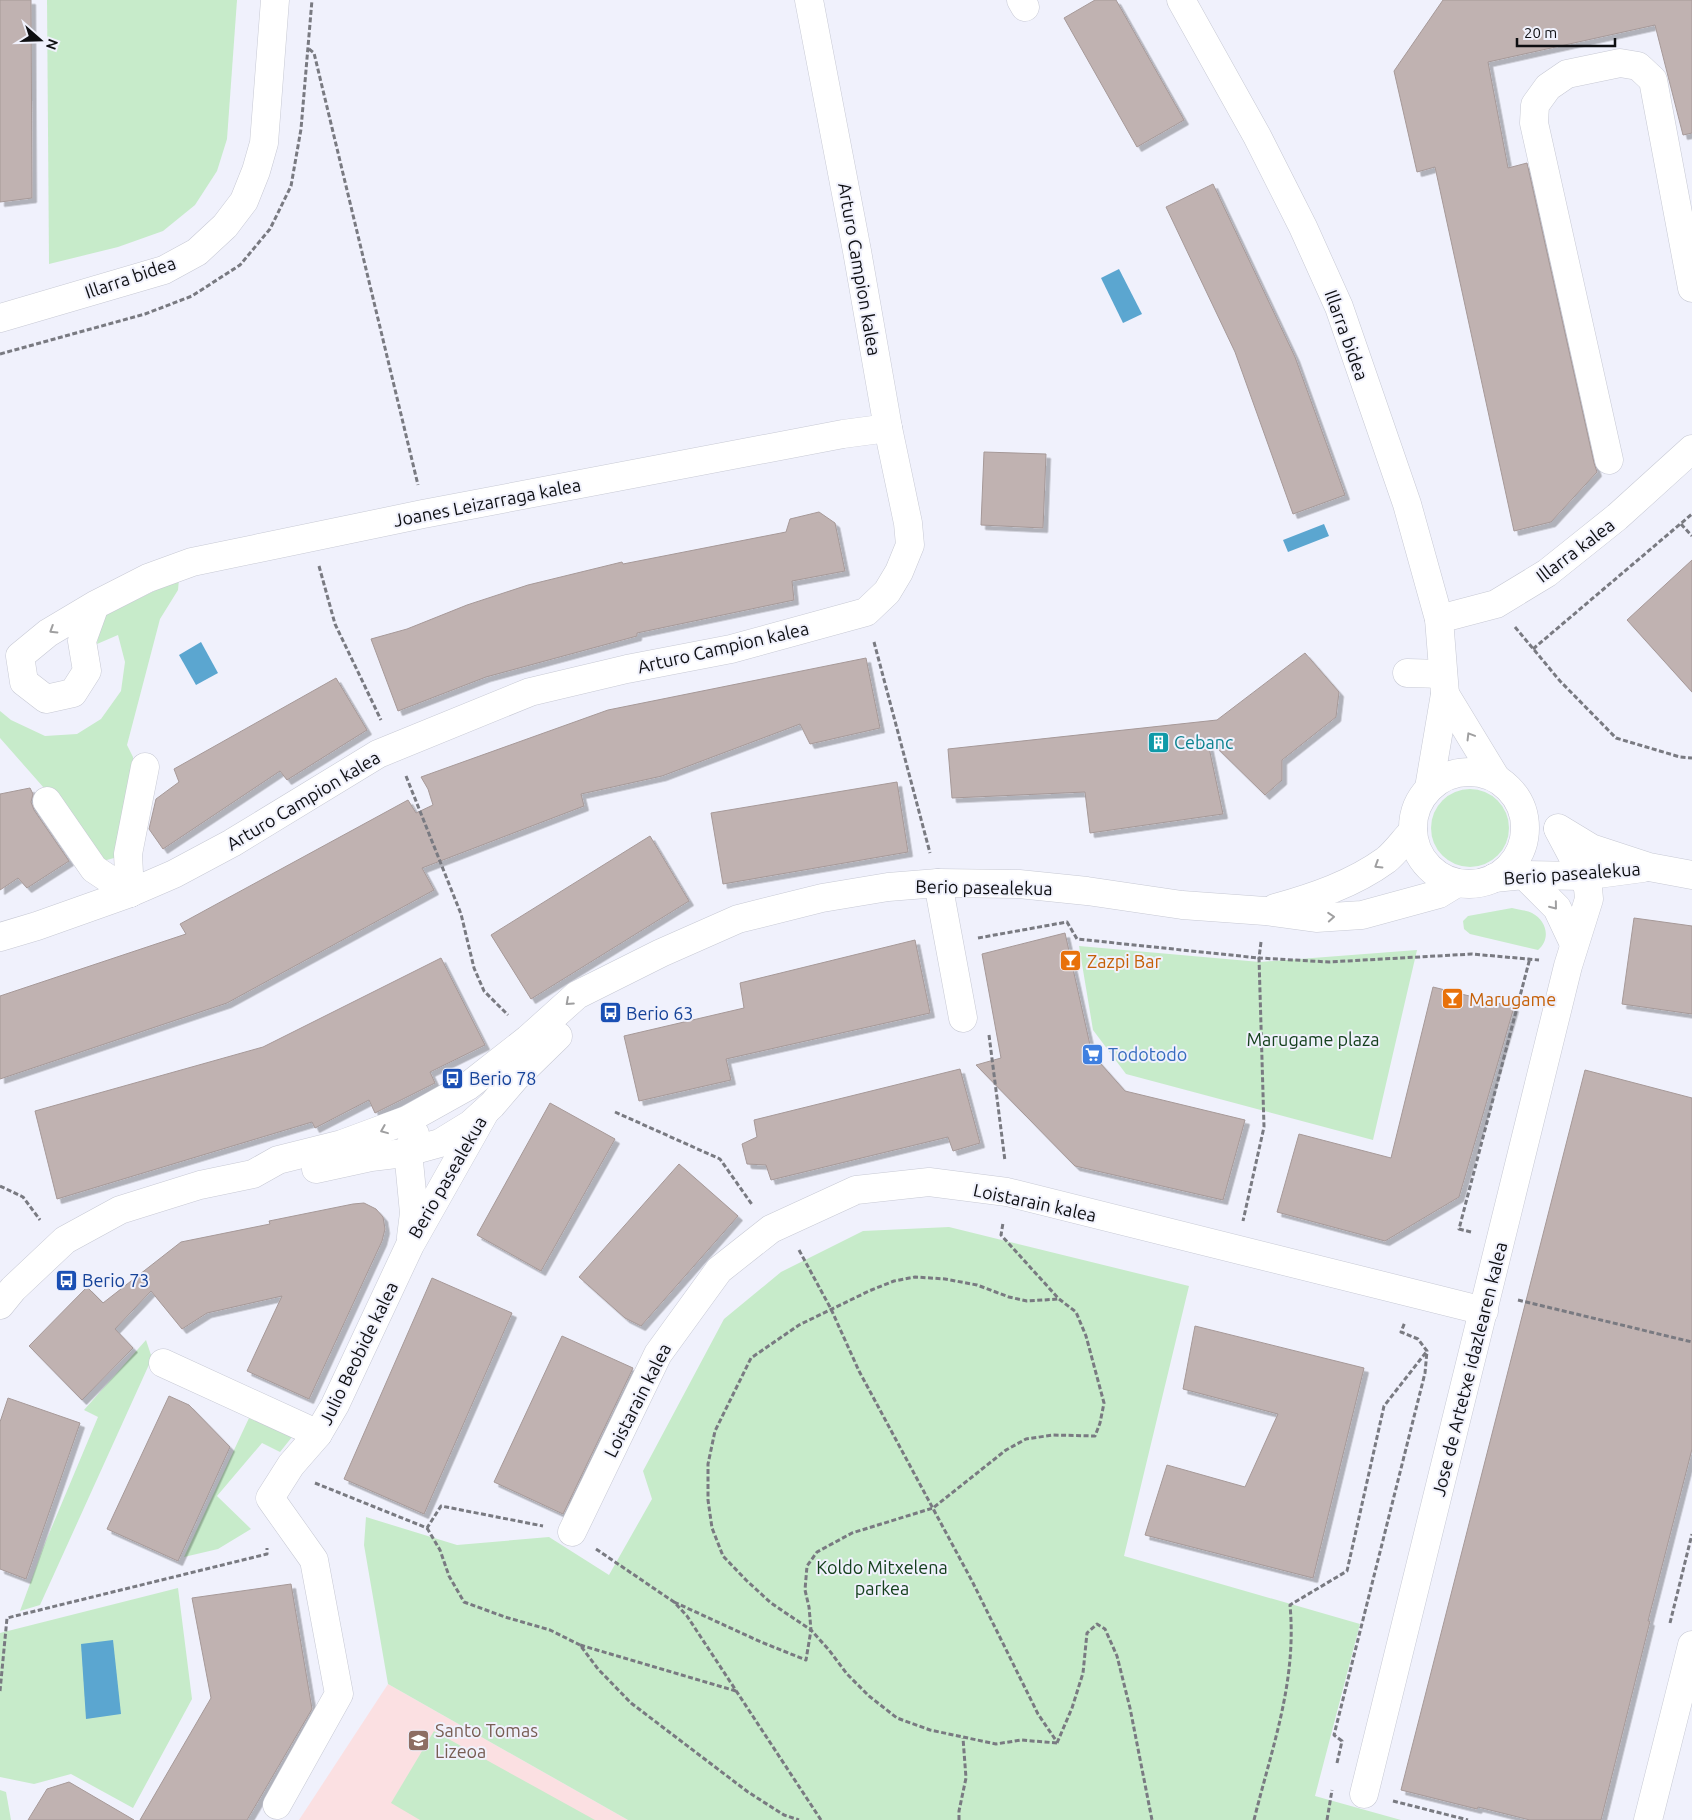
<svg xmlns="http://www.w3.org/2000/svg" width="1692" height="1820" viewBox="0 0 1692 1820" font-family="Ubuntu,sans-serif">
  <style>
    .education { fill: #fbe0e2 }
    .green { fill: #c7ebca }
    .water { fill: #5ba6d0 }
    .building { fill: #c0b2b1; stroke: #a69998; filter: url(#shadow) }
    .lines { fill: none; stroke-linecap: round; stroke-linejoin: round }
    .minor-casing { stroke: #c7c9d4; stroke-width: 29 }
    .path { stroke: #797a81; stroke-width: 3; stroke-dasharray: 5 2.5; stroke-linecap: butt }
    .minor { stroke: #fff; stroke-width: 28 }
    .oneway { stroke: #9f9fa0 }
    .labels { text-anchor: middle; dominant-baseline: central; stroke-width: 4; stroke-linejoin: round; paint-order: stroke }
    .street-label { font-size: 18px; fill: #0e0f12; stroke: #f0f1fc }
    .culture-label { font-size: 18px; fill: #0d838f; stroke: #f0f1fc; text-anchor: start }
    .food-label { font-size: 18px; fill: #c56008; stroke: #f0f1fc; text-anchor: start }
    .transit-label { font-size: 18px; fill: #164399; stroke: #f0f1fc; text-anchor: start }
    .park-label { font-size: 18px; fill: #15401d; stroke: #f0f1fc }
    .shop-label { font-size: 18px; fill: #366cbe; stroke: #f0f1fc; text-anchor: start }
    .education-label { font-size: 18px; fill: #785e54; stroke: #f0f1fc; text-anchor: start }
  </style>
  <defs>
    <filter id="shadow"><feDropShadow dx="4.5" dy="4.5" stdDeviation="0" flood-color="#0004"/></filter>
  </defs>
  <rect width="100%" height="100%" fill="#f0f1fc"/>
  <path class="education" d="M388 1684 628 1820H299Z"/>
  <g class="green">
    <path d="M47 0H237L227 139 217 171 195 205 163 231 118 247 49 264Z"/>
    <path d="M179 579 178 590 160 619 127 745 133 757V797L120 851 114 858 103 861 59 805 0 738V711L11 720 45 736 77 734 101 719 121 691 125 662 118 635 97 644 99 626 107 614Z"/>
    <circle cx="1470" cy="828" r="39"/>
    <path d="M1512 908C1518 910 1527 910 1532 913 1547 921 1551 939 1538 950L1470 934 1464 929 1463 921 1468 916Z"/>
    <path d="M1079 946 1260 962 1417 950 1373 1140 1126 1074 1093 1030Z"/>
    <path d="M949 1227 1189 1286 1124 1556 1360 1624 1315 1796 1401 1820H628L388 1684 364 1545 366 1517 457 1545 549 1537 609 1575 652 1499 643 1471 724 1319 781 1272 863 1231Z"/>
    <path d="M146 1340 152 1358 40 1605 20 1611 43 1548 98 1417 84 1410Z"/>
    <path d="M249 1418 292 1437 280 1452 262 1443 217 1496 251 1529 218 1549 184 1557Z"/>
    <path d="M178 1588 192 1699 133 1808 71 1774 34 1784 0 1777V1633Z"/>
    <path d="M434 1731 595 1820H420L391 1803Z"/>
    <path d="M0 1790 6 1792 11 1820H0Z"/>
  </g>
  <g class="water">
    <path d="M1119 269 1142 314 1123 323 1101 278Z"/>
    <path d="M1324 524 1329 536 1288 552 1283 540Z"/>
    <path d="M201 642 218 673 196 685 179 655Z"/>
    <path d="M113 1640 121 1714 86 1719 81 1644Z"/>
  </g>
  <g class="building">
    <path d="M0 0H31L32 198 0 202Z"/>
    <path d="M1095 0H1116L1184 120 1137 147 1064 18Z"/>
    <path d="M1443 0H1692V133L1683 135 1655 25 1488 62 1508 168 1527 163 1594 463 1597 472 1551 522 1514 531 1435 167 1417 172 1394 71Z"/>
    <path d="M1213 184 1295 357 1345 495 1293 514 1235 352 1166 207Z"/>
    <path d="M984 452 1046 454 1043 528 981 525Z"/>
    <path d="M819 512 835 523 845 571 792 581 794 600 637 633V636L486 677 398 711 371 639 407 629 467 605 528 585 622 562 623 564 786 532 790 519Z"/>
    <path d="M1692 560V692L1627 620Z"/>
    <path d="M1305 653 1339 692 1336 717 1282 760V780L1265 795 1207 738 1223 814 1090 833 1085 792 952 798 948 749 1217 720Z"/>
    <path d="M866 658 880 728 810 744 800 724 662 776 581 794 584 806 422 868 434 890 227 1003 0 1079V996L186 934 180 924 408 800 416 813 433 805 428 789 421 777 608 710Z"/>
    <path d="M336 678 367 730 287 780 280 771 163 849 149 829 156 799 179 782 174 769Z"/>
    <path d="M897 782 908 852 723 884 711 813Z"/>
    <path d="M30 788 33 794 31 802 34 810 69 861 27 888 18 878 0 890V794Z"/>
    <path d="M650 836 689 901 531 999 491 935Z"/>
    <path d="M1634 918 1692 926V1014L1622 1004Z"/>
    <path d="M1065 933 1092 1054 1125 1091 1245 1120 1223 1200 1075 1166 976 1065 1001 1058 982 954Z"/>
    <path d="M915 940 930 1013 726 1059 731 1080 639 1101 624 1036 744 1008 740 983Z"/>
    <path d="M441 958 485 1045 430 1072 435 1083 375 1113 369 1100 315 1128 312 1122 57 1199 35 1111 263 1047Z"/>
    <path d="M1433 987 1514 1007 1459 1197 1385 1241 1277 1212 1299 1134 1391 1158Z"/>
    <path d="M960 1069 980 1143 953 1151 948 1137 771 1180 766 1165 747 1164 742 1144 757 1137 754 1120Z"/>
    <path d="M1585 1070 1692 1098V1449L1648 1621H1650L1601 1820H1530L1478 1807 1477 1809 1401 1790Z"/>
    <path d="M550 1103 615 1139 541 1271 477 1235Z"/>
    <path d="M679 1164 738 1216 641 1326 625 1318 579 1277Z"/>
    <path d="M364 1203 376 1209 383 1217 385 1229 382 1241 309 1399 247 1371 282 1296 207 1313 182 1329 151 1291 115 1329 133 1348 82 1400 29 1346 87 1287 103 1303 181 1242 270 1224 269 1221 353 1204Z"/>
    <path d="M432 1278 512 1313 424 1514 344 1479Z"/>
    <path d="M1195 1326 1364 1368 1313 1578 1145 1535 1167 1465 1245 1487 1278 1414 1183 1389Z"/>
    <path d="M562 1336 633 1368 563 1514 494 1482Z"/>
    <path d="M169 1396 189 1405 230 1447 178 1561 107 1529Z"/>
    <path d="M8 1398 80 1423 26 1579 0 1569V1422Z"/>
    <path d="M291 1584 312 1709 247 1820H140L211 1698 192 1598Z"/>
    <path d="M69 1782 134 1820H28L47 1789Z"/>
  </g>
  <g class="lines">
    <defs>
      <g id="minor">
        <path d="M1021 0 1025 7"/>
        <path d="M1181 0 1257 136 1303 227 1339 307 1407 504 1439 619 1445 694 1429 788"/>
        <path d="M0 318 164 270 197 252 225 226 244 201 256 171 264 143 275 0"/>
        <path d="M1609 460 1534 123 1535 105 1548 87 1567 74 1620 63 1638 66 1653 80 1692 288"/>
        <path d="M95 605 82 641 87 671 73 693 46 699 24 682 20 656 48 633 95 605 148 578 192 562 423 514 843 434 888 428"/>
        <path d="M1439 619 1496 604 1547 573 1617 517 1692 449"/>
        <path d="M1407 673 1443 674"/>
        <path d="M1445 694 1496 778"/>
        <circle cx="1469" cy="828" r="56"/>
        <path d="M47 801 94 869 130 893"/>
        <path d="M1558 828 1591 848 1649 867 1692 875"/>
        <path d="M1524 875 1557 908 1574 944"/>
        <path d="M1494 878 1524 875 1583 876 1643 868"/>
        <path d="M938 883 963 1018"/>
        <path d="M130 893 128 854 145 767"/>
        <path d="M1275 908C1314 897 1353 884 1386 860 1396 852 1404 840 1413 831"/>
        <path d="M0 937 37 926 130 893 174 874 232 843 378 754 530 692 627 669 731 649 866 612 887 592 899 572 910 545 908 523 888 428 857 251 809 0"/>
        <path d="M316 1169 371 1157 404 1153 440 1143 471 1124 492 1105 516 1077 558 1036"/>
        <path d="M411 1237 414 1213 408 1151 415 1134"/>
        <path d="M0 1305 13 1289 65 1240 120 1210 200 1185 253 1174 278 1160 342 1144 407 1120 468 1086 528 1039 577 995 661 953 738 919 822 898 888 887 938 883 1019 884 1087 891 1182 905 1265 911 1316 918 1362 915 1439 894 1457 883"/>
        <path d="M163 1363 318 1434"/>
        <path d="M572 1532 658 1354 719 1270 771 1229 856 1190 929 1182 1007 1192 1484 1311"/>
        <path d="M1364 1794 1568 966 1589 899 1588 888 1583 876 1558 829"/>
        <path d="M277 1805 339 1694 314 1560 270 1498 291 1465 318 1434 335 1405 410 1245 485 1112"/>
        <path d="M1648 1820 1692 1645"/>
      </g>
    </defs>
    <use href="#minor" class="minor-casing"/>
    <g class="path">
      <path d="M309 49 314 53 418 485"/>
      <path d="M0 354 145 314 192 296 240 265 270 229 291 186 301 129 312 0"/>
      <path d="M1681 524 1692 536"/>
      <path d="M319 566 335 624 381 720"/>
      <path d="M1515 627 1560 681 1616 738 1680 757 1692 758"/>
      <path d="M874 642 930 853"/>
      <path d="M1533 649 1692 514"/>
      <path d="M406 776 461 914 474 968 484 991 508 1015"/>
      <path d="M978 938 1067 922 1077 939 1259 958 1264 1127 1243 1221"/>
      <path d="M1261 942 1259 958 1329 962 1472 954 1539 960"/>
      <path d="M989 1035 1005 1161"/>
      <path d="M615 1112 720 1159 753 1206"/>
      <path d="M0 1186 23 1197 40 1220"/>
      <path d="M1471 1232 1459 1229 1530 958"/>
      <path d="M799 1250 831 1309 859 1371 972 1581 1038 1714 1057 1742"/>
      <path d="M1518 1300 1692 1342"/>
      <path d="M315 1483 427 1528 441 1506 543 1526"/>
      <path d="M427 1528 440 1550 449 1576 464 1602 505 1617 550 1630 580 1645"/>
      <path d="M596 1549 674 1602 687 1616 821 1820"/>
      <path d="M674 1602 761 1642 806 1660 811 1630 809 1607 805 1590 807 1566 817 1552 852 1533 933 1508 1006 1450 1026 1439 1053 1435 1095 1436 1100 1423 1104 1403 1086 1336 1076 1312 1059 1299 1001 1235 1003 1223"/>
      <path d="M1670 1623 1692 1534"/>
      <path d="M0 1691 7 1618 267 1554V1548"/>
      <path d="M736 1691 580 1645 598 1669 631 1703 748 1792 784 1815 799 1820"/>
      <path d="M1057 1743 1021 1740 996 1744 930 1730 897 1718 869 1696 847 1674 829 1650 811 1630 771 1603 746 1580 723 1556 712 1528 708 1500V1464L715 1431 751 1358 799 1325 869 1291 894 1281 915 1277 945 1279 977 1285 1009 1297 1027 1301 1059 1299"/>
      <path d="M1057 1743 1072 1708 1083 1673 1087 1633 1097 1624 1105 1629 1117 1656 1130 1708 1152 1820"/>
      <path d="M1337 1763 1342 1741 1334 1735 1425 1373 1427 1351 1418 1339 1401 1332 1405 1322"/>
      <path d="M1393 1801 1468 1820"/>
      <path d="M959 1820V1811L966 1778 963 1738"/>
      <path d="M1254 1820C1272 1747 1297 1682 1290 1605L1347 1571 1384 1406 1427 1351"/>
      <path d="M1327 1820 1332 1790"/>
    </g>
    <use href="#minor" class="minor"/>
  </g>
  <defs><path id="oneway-chevron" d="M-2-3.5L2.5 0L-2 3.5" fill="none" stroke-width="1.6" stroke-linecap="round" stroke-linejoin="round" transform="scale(1.25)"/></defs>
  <g class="oneway">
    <use href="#oneway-chevron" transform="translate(53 630) rotate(148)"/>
    <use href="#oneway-chevron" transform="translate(1470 736) rotate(-121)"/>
    <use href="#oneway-chevron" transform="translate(1378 865) rotate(148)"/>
    <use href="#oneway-chevron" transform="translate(1554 906) rotate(51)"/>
    <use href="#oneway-chevron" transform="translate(1331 917) rotate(-4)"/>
    <use href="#oneway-chevron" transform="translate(569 1002) rotate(138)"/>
    <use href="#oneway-chevron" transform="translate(384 1130) rotate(158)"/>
  </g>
  <defs>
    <symbol id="building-square" viewBox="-11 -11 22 22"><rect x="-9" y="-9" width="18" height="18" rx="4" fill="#0f9aa8" stroke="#f0f1fc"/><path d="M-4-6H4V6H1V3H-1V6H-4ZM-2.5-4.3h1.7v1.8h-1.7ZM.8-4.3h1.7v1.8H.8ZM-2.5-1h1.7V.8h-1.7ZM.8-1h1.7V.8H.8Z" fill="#fff"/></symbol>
    <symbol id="bar-square" viewBox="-11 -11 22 22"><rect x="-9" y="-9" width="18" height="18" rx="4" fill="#e8710a" stroke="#f0f1fc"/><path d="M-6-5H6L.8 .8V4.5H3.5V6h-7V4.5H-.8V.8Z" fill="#fff"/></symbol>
    <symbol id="bus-square" viewBox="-11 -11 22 22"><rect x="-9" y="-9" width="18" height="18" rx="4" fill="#1a4fb4" stroke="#f0f1fc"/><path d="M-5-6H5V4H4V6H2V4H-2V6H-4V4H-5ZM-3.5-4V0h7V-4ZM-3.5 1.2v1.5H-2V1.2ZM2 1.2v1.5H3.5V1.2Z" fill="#fff"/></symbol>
    <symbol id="supermarket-square" viewBox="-11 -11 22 22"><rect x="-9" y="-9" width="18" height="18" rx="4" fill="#3f7fe0" stroke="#f0f1fc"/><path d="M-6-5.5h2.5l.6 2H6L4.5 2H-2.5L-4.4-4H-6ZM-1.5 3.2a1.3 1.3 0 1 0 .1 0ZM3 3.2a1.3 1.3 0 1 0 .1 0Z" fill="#fff"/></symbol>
    <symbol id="school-square" viewBox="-11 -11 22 22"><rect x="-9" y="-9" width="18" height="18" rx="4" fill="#8d6e63" stroke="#f0f1fc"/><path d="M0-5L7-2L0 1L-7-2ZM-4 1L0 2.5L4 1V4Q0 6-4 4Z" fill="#fff"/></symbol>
  </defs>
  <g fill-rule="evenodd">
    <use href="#building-square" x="1146" y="730" width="25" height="25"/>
    <use href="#bar-square" x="1058" y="948" width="25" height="25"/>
    <use href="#bar-square" x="1440" y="986" width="25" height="25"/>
    <use href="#bus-square" x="598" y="1000" width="25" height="25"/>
    <use href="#supermarket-square" x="1080" y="1042" width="25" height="25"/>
    <use href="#bus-square" x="440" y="1066" width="25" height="25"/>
    <use href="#bus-square" x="54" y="1268" width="25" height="25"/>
    <use href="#school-square" x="406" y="1728" width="25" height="25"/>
  </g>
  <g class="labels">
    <g class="street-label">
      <text transform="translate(860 269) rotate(80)">Arturo Campion kalea</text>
      <text transform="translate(130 277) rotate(-19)">Illarra bidea</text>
      <text transform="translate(1347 335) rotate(70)">Illarra bidea</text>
      <text transform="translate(487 502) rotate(-11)">Joanes Leizarraga kalea</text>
      <text transform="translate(1575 550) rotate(-37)">Illarra kalea</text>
      <text transform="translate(723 647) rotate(-13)">Arturo Campion kalea</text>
      <text transform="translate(303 800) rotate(-31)">Arturo Campion kalea</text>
      <text transform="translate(1572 873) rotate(-4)">Berio pasealekua</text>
      <text transform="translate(984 887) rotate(1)">Berio pasealekua</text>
      <text transform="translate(447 1177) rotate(-60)">Berio pasealekua</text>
      <text transform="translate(1035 1202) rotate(12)">Loistarain kalea</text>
      <text transform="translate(358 1353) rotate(-64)">Julio Beobide kalea</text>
      <text transform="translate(1469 1369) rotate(-76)">Jose de Artetxe idazlearen kalea</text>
      <text transform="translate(637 1400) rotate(-63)">Loistarain kalea</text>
    </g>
    <g class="culture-label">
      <text x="1174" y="742">Cebanc</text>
    </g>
    <g class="food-label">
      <text x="1087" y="961">Zazpi Bar</text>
      <text x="1469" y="999">Marugame</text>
    </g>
    <g class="transit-label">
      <text x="626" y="1013">Berio 63</text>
      <text x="469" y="1078">Berio 78</text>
      <text x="82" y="1280">Berio 73</text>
    </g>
    <g class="park-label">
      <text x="1313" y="1039">Marugame plaza</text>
      <text x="882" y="1567">Koldo Mitxelena<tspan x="882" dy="21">parkea</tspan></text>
    </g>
    <g class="shop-label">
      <text x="1108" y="1054">Todotodo</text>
    </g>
    <g class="education-label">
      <text x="435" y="1730">Santo Tomas<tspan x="435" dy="21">Lizeoa</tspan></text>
    </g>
  </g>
  <g transform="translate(40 40) rotate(110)" stroke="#f0f1fc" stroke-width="4" paint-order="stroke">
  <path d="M0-4L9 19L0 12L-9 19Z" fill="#0e0f12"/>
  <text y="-8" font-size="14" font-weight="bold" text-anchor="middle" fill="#0e0f12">N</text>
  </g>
  <path d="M1517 38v8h98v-8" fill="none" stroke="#0e0f12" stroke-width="2.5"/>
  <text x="1524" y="38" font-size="15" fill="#0e0f12" stroke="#f0f1fc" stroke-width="4" paint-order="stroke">20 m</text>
</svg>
